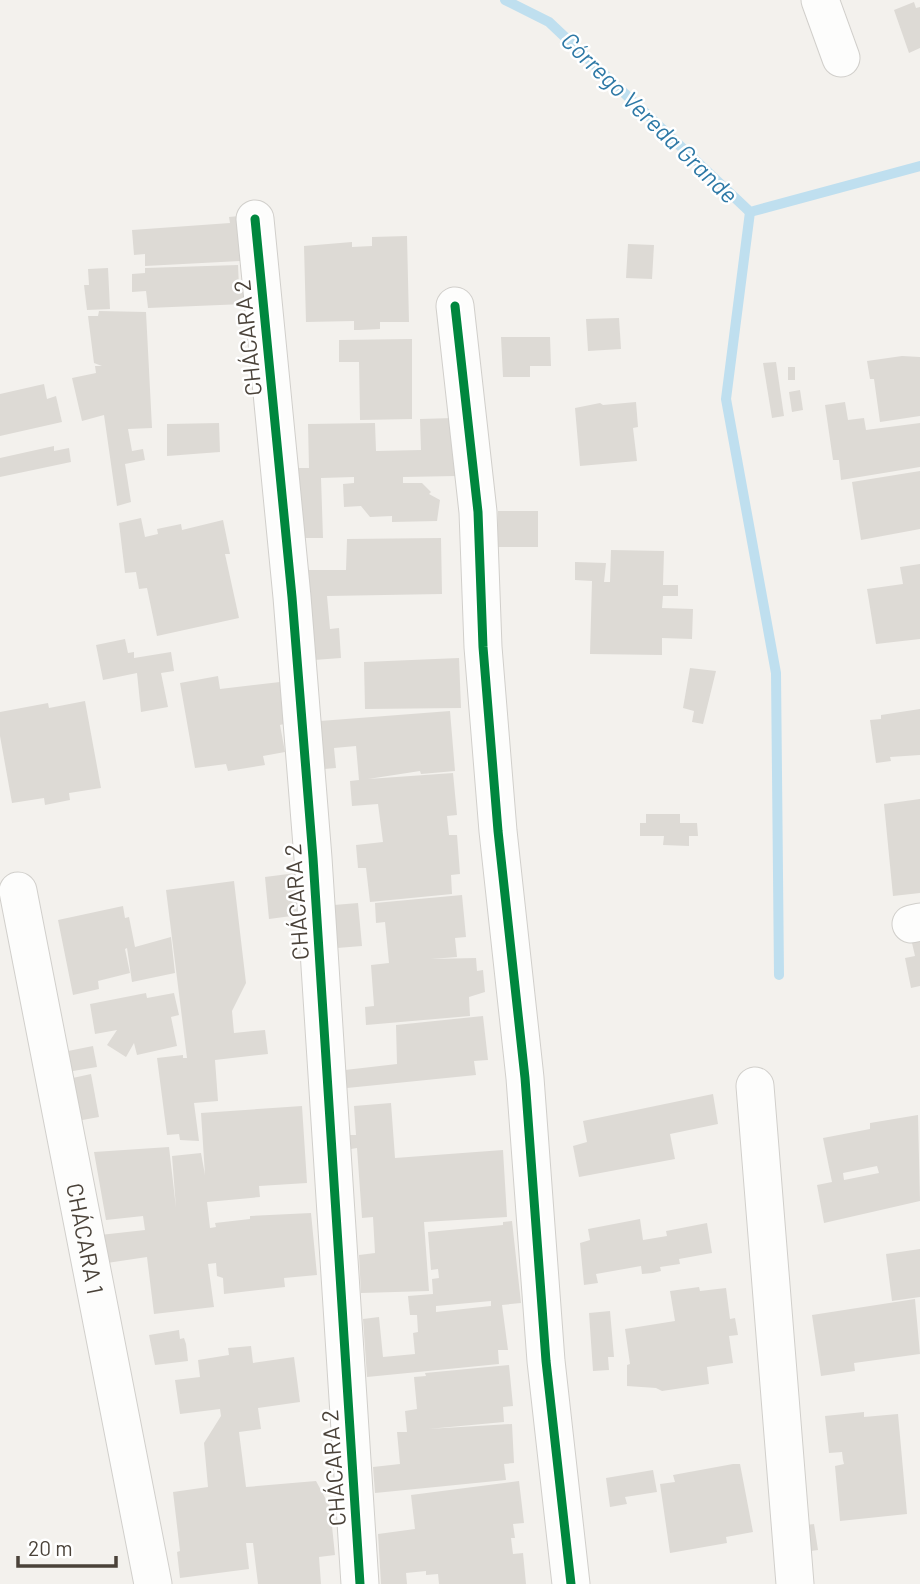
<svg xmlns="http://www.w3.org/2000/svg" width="920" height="1584" viewBox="0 0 920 1584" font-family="Barlow,sans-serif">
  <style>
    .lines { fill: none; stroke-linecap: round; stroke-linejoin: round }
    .stream { stroke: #bfdfef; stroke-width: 10 }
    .building { fill: #dddad5; fill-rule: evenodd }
    .minor-casing { stroke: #d1cfcb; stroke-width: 39 }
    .minor { stroke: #fdfdfc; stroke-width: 37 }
    .cycleway-casing { stroke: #fff; stroke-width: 13 }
    .cycleway { stroke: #00873e; stroke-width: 9 }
    .labels { text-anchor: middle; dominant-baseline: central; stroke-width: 5; stroke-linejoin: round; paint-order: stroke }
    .street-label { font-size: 23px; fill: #4a4239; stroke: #fff }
    .water-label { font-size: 24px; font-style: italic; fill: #2e79a6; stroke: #fff }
  </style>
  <rect width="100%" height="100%" fill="#f3f1ed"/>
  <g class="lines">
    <g class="stream">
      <path d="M505 0 549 22 750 212 920 166"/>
      <path d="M750 212 726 399 776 673 779 975"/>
    </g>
  </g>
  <g class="building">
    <path d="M914 2 916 8 920 7V48L909 53 894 10Z"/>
    <path d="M250 215 240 245V261L145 266V254L134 255 132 230 230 223 229 217Z"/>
    <path d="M407 236 409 322H380V329L359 330H354V321L306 322 304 246 352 242V247L372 246V237Z"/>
    <path d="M628 244 654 245 652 279 626 278Z"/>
    <path d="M238 265 239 287H244V304L148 308 146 291 132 292V274L145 273V268Z"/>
    <path d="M108 268 110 309 87 310 84 285H89L88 269Z"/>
    <path d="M99 311 146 312 152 428 128 429 132 451 143 449 145 460 125 464 131 502 117 506 104 415 82 421 72 378 96 373 95 366H102L94 363 88 316H98Z"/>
    <path d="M619 318 621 349 588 351 586 319Z"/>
    <path d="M501 337H550L551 366H530V377H503Z"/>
    <path d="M412 339V419L360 420 359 362H339V340Z"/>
    <path d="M902 356 920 357V416L880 422 874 379H870L867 361Z"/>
    <path d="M776 362 784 416 772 418 763 363Z"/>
    <rect x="788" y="367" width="7" height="13"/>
    <path d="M44 384 47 399 56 396 62 422 0 436V394Z"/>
    <path d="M800 390 803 410 792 412 789 392Z"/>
    <path d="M636 402 638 427 633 428 637 461 580 466 575 408 600 403 603 405Z"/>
    <path d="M845 402 848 420 864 418 866 430 920 423V467L841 480 839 460H833L825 405Z"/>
    <path d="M453 418 456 476 403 477V483H422L431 492 429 494 440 500 437 521 392 522V516L370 517 361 506 344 507 343 484 354 483V477L321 478 323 538H304L297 468H309L308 424 375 423 376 451 421 450 420 419Z"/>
    <path d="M219 423 220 452 167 456V424Z"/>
    <path d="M54 446V451L69 448 71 462 0 477V458Z"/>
    <path d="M920 471V529L861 540 852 482Z"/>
    <rect x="498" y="511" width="40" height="36"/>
    <path d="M141 518 145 537 158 534 157 529 181 524 182 530 223 520 230 554H225L239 618 157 636 147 588 139 589 136 572 125 573 119 523Z"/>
    <path d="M441 538 442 594 327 596 330 629 339 628 341 658 314 660 306 570H346L347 539Z"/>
    <path d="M611 550 664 551 663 585H678V596H663L662 608 693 609 692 639 662 638V655L590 654 592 581 575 580V562L606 563 604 582H610Z"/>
    <path d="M920 564V639L876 644 867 589 903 584 900 567Z"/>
    <path d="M125 639 128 653 134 652V658L171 652 174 671 161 673 168 707 141 712 137 673 103 680 96 645Z"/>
    <path d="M459 658 461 708 365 709 364 662Z"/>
    <path d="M690 668 716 671 703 724 692 722 694 711 683 708Z"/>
    <path d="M218 676 220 689 280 682 288 723 280 725 285 752 263 756 265 765 228 771 226 764 195 768 180 683Z"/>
    <path d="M85 701 101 788 69 793 70 800 45 805 44 798 12 803 0 736V712L48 703 49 708Z"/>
    <path d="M920 709V755L890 757 891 761 876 763 870 720 881 719V715Z"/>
    <path d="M450 711 455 771 421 774 420 771 368 779 453 773 457 815 447 816 449 835H457L460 874 451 875 452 894 370 902 366 868H358L356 845 383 842 378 804 352 806 350 781 359 780 356 746 334 748 336 768 324 769 320 721Z"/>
    <path d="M920 799V893L893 896 884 804Z"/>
    <path d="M646 814H680V823H697L698 836H689V846L663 845 664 836H640V823H646Z"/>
    <path d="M296 873 299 915 269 919 265 877Z"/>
    <path d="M234 881 246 983 232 1011 234 1033 265 1030 268 1054 215 1060 218 1101 194 1103 199 1141 180 1140 179 1134 167 1135 157 1058 183 1055V1058H187L166 890Z"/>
    <path d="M462 895 466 937 455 938 457 957 431 959 476 958 477 971 483 970 485 992 469 997 470 1016 366 1025 365 1007 374 1006 371 965 389 963 385 922 376 923 375 903Z"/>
    <path d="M358 903 362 946 337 948 334 905Z"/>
    <path d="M123 906 125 918 129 917 135 947 171 937 175 973 132 982 127 948 125 949 130 973 98 981 99 989 73 995 58 920Z"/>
    <path d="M920 941V986L911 988 905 958 915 956 912 943Z"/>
    <path d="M146 993 147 998 174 993 179 1015 171 1017 177 1046 137 1055 134 1043 126 1057 107 1045 117 1030 95 1034 90 1004Z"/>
    <path d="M483 1016 488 1060 474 1061 476 1075 347 1088 345 1070 397 1064 396 1025Z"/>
    <path d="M93 1046 97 1067 67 1072 63 1052Z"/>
    <path d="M91 1074 99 1117 77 1121 68 1079Z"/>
    <path d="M713 1094 718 1124 670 1134 675 1159 579 1177 573 1146 587 1142 583 1121Z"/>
    <path d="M391 1103 395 1158 503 1150 507 1217 424 1222 429 1291 361 1293 359 1255 375 1253 373 1217 362 1218 357 1148 351 1149 350 1135H356L354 1106Z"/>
    <path d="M302 1106 307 1183 259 1186 260 1197 207 1202 210 1228 216 1227 215 1223 250 1219V1216L311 1213 317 1275 284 1278 285 1287 224 1294 223 1278 217 1276 216 1263 208 1264 214 1307 154 1314 147 1257 107 1263 100 1235 145 1230 143 1216 106 1220 94 1152 169 1147 176 1208 172 1156 201 1153 205 1175 201 1113Z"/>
    <path d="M918 1115 920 1201 824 1223 817 1185 832 1182 823 1138 870 1129V1123ZM877 1166 879 1173 844 1180 843 1173Z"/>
    <path d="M640 1219 643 1240 667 1236 666 1231 707 1223 712 1253 679 1259 680 1264 660 1267 661 1271 653 1273 642 1274 641 1266 596 1274 598 1283 584 1285 580 1243 590 1240 588 1229Z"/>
    <path d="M512 1221 521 1303 502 1305 508 1350H498L499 1364 367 1377 363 1319 379 1317 383 1357 415 1354 413 1333 418 1332 417 1315H421H410L408 1296 433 1294 432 1279 439 1278 438 1269 431 1270 428 1232 503 1225V1222ZM491 1301V1306L436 1312V1306Z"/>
    <path d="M920 1249V1297L892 1301 886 1254Z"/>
    <path d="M699 1287 700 1291 726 1288 730 1319 735 1318 738 1335 729 1336 733 1363 707 1367 709 1384 662 1391 656 1388 627 1386V1365L630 1364 625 1329 675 1321 670 1291Z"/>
    <path d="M915 1299 920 1354 854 1363 855 1371 821 1376 812 1315Z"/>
    <path d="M610 1311 614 1357H608L609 1370 593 1371 589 1313Z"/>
    <path d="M179 1330 180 1339 184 1338 186 1344 188 1361 155 1365 149 1335Z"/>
    <path d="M251 1346 253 1363 294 1357 300 1402 258 1408 261 1429 239 1432 246 1487 316 1481 330 1507 335 1555 319 1557 321 1584H258L253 1543H246L249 1569 180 1578 177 1552 180 1551 173 1492 208 1487 204 1443 221 1416 220 1409 180 1414 175 1380 200 1377 198 1360 229 1355 228 1348Z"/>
    <path d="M509 1365 513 1406 503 1407 504 1422 428 1429 512 1424 514 1463 504 1464 506 1480 375 1493 373 1467 400 1464 397 1432H407L405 1411 417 1409 414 1377 426 1376 425 1373Z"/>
    <path d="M864 1412V1417L898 1414 907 1514 840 1521 835 1466 844 1464 843 1460 842 1452 829 1453 825 1416Z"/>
    <path d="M733 1464H740L753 1532 726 1537 727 1543 670 1553 660 1484 675 1482 673 1475Z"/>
    <path d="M653 1470 657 1492 625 1497 627 1504 610 1507 606 1478Z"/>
    <path d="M519 1481 524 1523 513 1524 515 1538H511L513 1554 523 1553 526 1584H439L438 1574 426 1575V1571L406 1573 407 1584H381L378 1534 415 1529 411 1495Z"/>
    <path d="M814 1524 818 1550 804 1552 806 1525Z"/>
  </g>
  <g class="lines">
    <defs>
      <g id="minor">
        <path d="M820 0 841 58"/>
        <path d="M255 219 292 597 313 858 360 1584"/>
        <path d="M455 306 478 512 483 647 498 831 525 1078 546 1361 571 1584"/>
        <path id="s1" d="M18 891 153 1584"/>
        <path d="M911 924 920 922"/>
        <path d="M755 1086 795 1584"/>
      </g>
    </defs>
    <use href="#minor" class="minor-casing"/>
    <use href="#minor" class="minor"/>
    <defs>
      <g id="cycleway">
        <path d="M255 219 292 597 313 858 360 1584"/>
        <path d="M455 306 478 512 483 647 498 831 525 1078 546 1361 571 1584"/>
      </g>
    </defs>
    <use href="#cycleway" class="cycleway-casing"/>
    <use href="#cycleway" class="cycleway"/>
  </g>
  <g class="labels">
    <g class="street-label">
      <text transform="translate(247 338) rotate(-96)">CHÁCARA 2</text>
      <text transform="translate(296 902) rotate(-94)">CHÁCARA 2</text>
      <text stroke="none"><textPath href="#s1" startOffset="354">CHÁCARA 1</textPath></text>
      <text transform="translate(333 1468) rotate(-94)">CHÁCARA 2</text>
    </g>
    <g class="water-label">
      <text transform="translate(650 117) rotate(44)">Córrego Vereda Grande</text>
    </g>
  </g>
  <path d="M18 1556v10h98v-10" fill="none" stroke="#4a4239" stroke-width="3.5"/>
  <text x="28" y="1556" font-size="21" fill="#4a4239" stroke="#ffffff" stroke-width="5" paint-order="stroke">20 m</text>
</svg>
